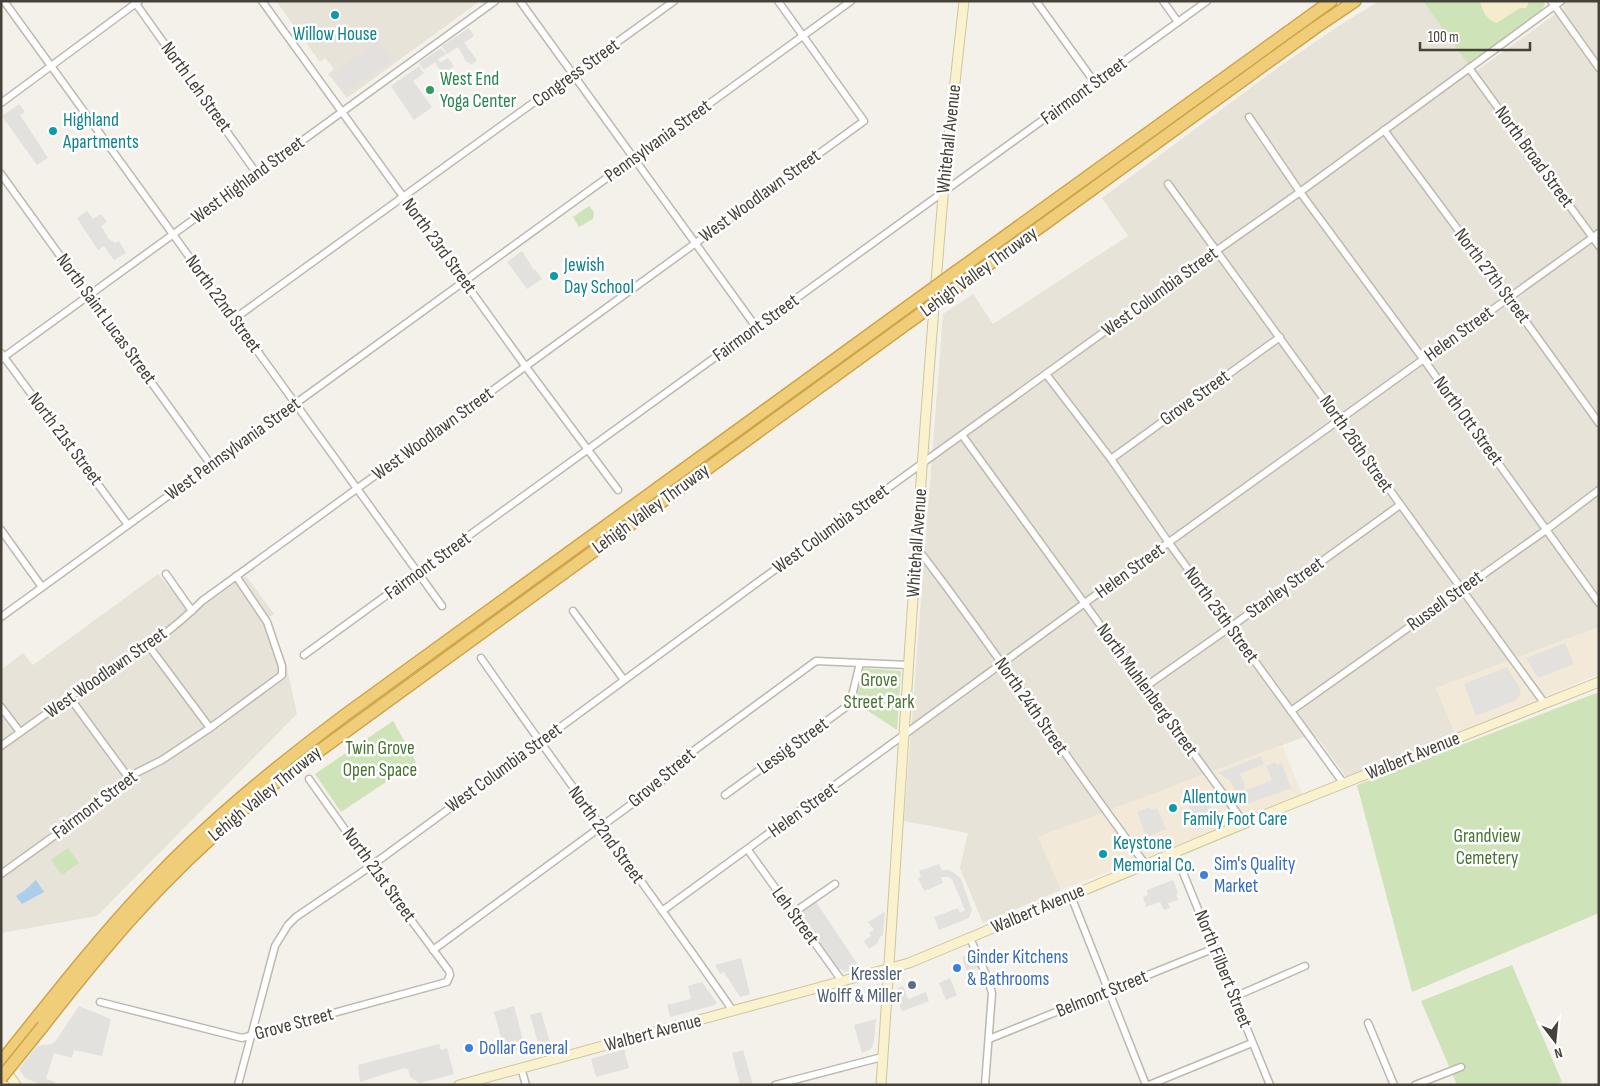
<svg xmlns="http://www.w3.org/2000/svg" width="1600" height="1086" viewBox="0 0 1600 1086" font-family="'Sofia Sans Condensed',sans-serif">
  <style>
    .residential { fill: #e7e3d9 }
    .commercial { fill: #f3e9d8 }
    .green { fill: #cee4b8 }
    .sand { fill: #f4edcb }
    .parking { fill: #e3e1de }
    .water { fill: #adceea }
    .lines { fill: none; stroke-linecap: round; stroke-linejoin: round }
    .street-casing { stroke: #beb9ae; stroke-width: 9 }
    .secondary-casing { stroke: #cfc59e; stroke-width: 11 }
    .highway-casing { stroke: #cfa449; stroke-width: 14 }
    .street { stroke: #fff; stroke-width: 6 }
    .secondary { stroke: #faf1cf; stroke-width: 9 }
    .highway { stroke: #f0ce79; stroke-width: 11 }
    .highway-bridge-casing { stroke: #cfa449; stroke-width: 14; stroke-linecap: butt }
    .highway-bridge { stroke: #f0ce79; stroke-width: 11 }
    .culture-dot { fill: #0f9aa8; stroke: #fff; stroke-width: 2 }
    .leisure-dot { fill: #2e9e5b; stroke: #fff; stroke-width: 2 }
    .shop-dot { fill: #3f7fe0; stroke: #fff; stroke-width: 2 }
    .service-dot { fill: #5c6f8a; stroke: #fff; stroke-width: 2 }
    .labels { text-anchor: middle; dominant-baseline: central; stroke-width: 5; stroke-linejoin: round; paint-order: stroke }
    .culture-label { font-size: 19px; fill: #0d838f; stroke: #fff; text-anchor: start }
    .street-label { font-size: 19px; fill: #474239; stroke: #fff }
    .leisure-label { font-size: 19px; fill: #27864d; stroke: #fff; text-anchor: start }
    .park-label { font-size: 19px; fill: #477431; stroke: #fff }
    .shop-label { font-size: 19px; fill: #366cbe; stroke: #fff; text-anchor: start }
    .service-label { font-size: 19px; fill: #4e5e75; stroke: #fff; text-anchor: end }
  </style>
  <rect width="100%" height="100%" fill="#f4f1eb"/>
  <g class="residential">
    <path d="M276 1H480L347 98 328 74 334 69 325 58 320 62Z"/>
    <path d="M1379 1H1423L1475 72 1564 8 1559 1H1599V627L1436 688 1455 733 1346 777 1317 737H1304L1039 837 1061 890 983 923 960 868 968 833 904 821 943 314 973 294 993 324 1128 236 1102 198 1280 66 1340 25Z"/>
    <path d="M158 574 192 615 202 606 246 576 274 614 267 619 285 659 297 714 97 916 1 933V670L23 653 33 665Z"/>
  </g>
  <g class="commercial">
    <path d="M1599 627V674L1455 733 1436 688Z"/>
    <path d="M1282 745 1303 796 1061 890 1038 837Z"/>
  </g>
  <g class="green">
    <path d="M1423 1H1544L1545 5 1541 11 1468 64Z"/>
    <path d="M589 206 594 212 593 219 579 227 573 217Z"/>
    <path d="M862 668 901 671 897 730 856 703Z"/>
    <path d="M1599 692V913L1412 992 1357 785Z"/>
    <path d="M393 721 416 762 341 812 315 774Z"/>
    <path d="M68 848 79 863 62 875 51 860Z"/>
    <path d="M1512 965 1562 1082 1555 1085H1457L1421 1001Z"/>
  </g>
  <path class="sand" d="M1480 1H1527L1528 4 1526 8H1520L1497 23C1487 20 1482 11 1480 1Z"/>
  <g class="parking">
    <path d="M469 28 474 36 464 43 477 60 471 65 469 62 467 63 458 47 447 54 442 46Z"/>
    <path d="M378 41 392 60 346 93 332 74Z"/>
    <path d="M441 48 446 54 438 59 440 63 448 58 454 66 443 75 435 62 424 70 419 63Z"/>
    <path d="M419 66 424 73 413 81 432 107 414 120 391 86Z"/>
    <path d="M19 104 25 112 20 115 48 158 37 165 2 116Z"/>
    <path d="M87 211 93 219 101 214 107 222 101 226 109 239 115 243 119 241 126 253 114 260 104 246 98 250 77 218Z"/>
    <path d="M522 251 534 270 535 269 542 279 527 289 507 262Z"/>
    <path d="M1565 643 1574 664 1538 678 1526 658Z"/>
    <path d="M1507 667 1521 690 1520 695 1517 700 1476 716 1464 684Z"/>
    <path d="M1261 756 1264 764 1240 774 1246 788 1243 789 1244 791 1272 780 1266 766 1275 762 1276 765 1282 763 1291 788 1245 805 1229 780 1218 773Z"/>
    <path d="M1197 790 1201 799 1207 796 1212 810 1193 818 1185 796Z"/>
    <path d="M1150 807 1151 810 1157 808 1166 829 1147 837 1137 812Z"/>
    <path d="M939 864 942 870H949L953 872 961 879 972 910 969 918 939 930 934 917 958 908 960 913 965 910 952 879 948 877H941L943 883 924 891 918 878 921 877 919 871Z"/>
    <path d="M1173 880 1178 893 1176 894 1178 900 1168 903 1170 908 1164 910 1160 902 1146 907 1143 897 1148 895 1147 890Z"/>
    <path d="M816 902 860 968 844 972 843 970 840 969 839 970 799 914Z"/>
    <path d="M885 912 883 935 880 937 876 945 869 949 864 941 871 936 869 933 874 930 868 922Z"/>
    <path d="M972 953 978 968 967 972 962 957Z"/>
    <path d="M741 958 750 994 740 997 724 972 720 974 715 965Z"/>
    <path d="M950 978 957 995 946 1000 939 983Z"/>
    <path d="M702 982 717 1003 715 1005 670 1017 667 1005 691 999 688 986Z"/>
    <path d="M903 986 908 999 926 992 929 1001 903 1011 900 1008 897 988Z"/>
    <path d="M79 1006 111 1019 102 1056 74 1050 72 1058 54 1053 46 1079 55 1082 54 1085H42L25 1078 19 1069 37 1046 51 1044 55 1042Z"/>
    <path d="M514 1006 525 1048 512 1052 510 1047 504 1048 494 1012Z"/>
    <path d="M541 1012 552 1049 541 1053 530 1015Z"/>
    <path d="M876 1019 874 1042 871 1049 862 1053 854 1025Z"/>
    <path d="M439 1044 441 1050 447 1048 454 1074 420 1083 410 1077 408 1069 404 1068 360 1082 358 1065Z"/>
    <path d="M624 1049 629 1068 596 1077 591 1059Z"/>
    <path d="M743 1050 753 1085H740L732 1053Z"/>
  </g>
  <path class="water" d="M36 880 44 892 22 904 16 896 24 891Z"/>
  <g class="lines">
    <defs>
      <g id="street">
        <path d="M4 1 442 606"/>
        <path d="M134 1 257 174"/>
        <path d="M262 1 526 367 618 490"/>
        <path d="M520 1 756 327"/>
        <path d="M1036 1 1095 83"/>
        <path d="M1163 1 1178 22"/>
        <path d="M1551 1 1599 68"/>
        <path d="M1469 68 1599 246"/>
        <path d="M1 103 139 1"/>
        <path d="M1249 117 1300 192 1424 360 1599 603"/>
        <path d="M1384 130 1511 301 1599 423"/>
        <path d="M1 174 211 465"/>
        <path d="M1168 184 1545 704"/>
        <path d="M234 319 674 1"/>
        <path d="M1 353 128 525"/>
        <path d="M1 359 495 1"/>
        <path d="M1046 374 1111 459 1169 543 1344 784"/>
        <path d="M962 435 1245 824"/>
        <path d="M1111 459 1280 337"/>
        <path d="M1 530 42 587"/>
        <path d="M917 548C997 651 1067 761 1146 865"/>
        <path d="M166 574 192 611"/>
        <path d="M573 611 624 680"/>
        <path d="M1 617 851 1"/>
        <path d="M148 645 210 728"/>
        <path d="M304 655C606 438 907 220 1207 1"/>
        <path d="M481 658C563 776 651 892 733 1011"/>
        <path d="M1145 687 1236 623 1400 505"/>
        <path d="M70 698 128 777"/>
        <path d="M1 707 20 732"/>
        <path d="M1291 711 1546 530 1599 490"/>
        <path d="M1 746 116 664C144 652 180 623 202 601L864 121 778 1"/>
        <path d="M725 795 850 704 860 663"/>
        <path d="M748 850 842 981"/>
        <path d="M1175 853 1270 1085"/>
        <path d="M1 874 122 787 128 777 162 760 210 728 282 675V666L267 622 236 576"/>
        <path d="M1071 896 1146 1085"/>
        <path d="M662 911 1126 573 1599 233"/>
        <path d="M793 913 835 884"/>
        <path d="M970 938 987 977 992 993 985 1085"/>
        <path d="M433 950 659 784 681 760 816 661 908 665"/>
        <path d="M1234 997 1305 966"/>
        <path d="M100 1002 242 1038 447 982 450 975 449 971 371 866 309 779"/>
        <path d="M1368 1023 1394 1085"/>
        <path d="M989 1039 1215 948"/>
        <path d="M521 1068 526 1085"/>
        <path d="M238 1085 275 946 288 925 296 917 371 866 758 582 1216 251 1300 192 1561 1"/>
        <path d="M775 1085 882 1057"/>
        <path d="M1149 1085 1252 1043"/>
        <path d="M1415 1085 1461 1067"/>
      </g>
      <g id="secondary">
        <path d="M3 1067 16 1085"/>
        <path d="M459 1085 909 963 1284 807 1599 682"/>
        <path d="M881 1085C901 789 918 492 943 197 949 132 957 66 964 1"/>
      </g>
      <g id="highway">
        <path d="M957 271 1331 1"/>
        <path d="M956 288 1315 28 1355 1"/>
        <path d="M43 1026C71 990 100 954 130 920 175 870 223 825 275 783L916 317"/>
        <path d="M1 1062C49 1002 97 940 150 884 209 821 276 767 345 715L917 300"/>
      </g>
    </defs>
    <use href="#street" class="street-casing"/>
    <use href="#secondary" class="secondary-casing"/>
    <use href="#highway" class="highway-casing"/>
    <use href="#street" class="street"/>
    <use href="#secondary" class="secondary"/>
    <use href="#highway" class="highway"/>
    <defs>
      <g id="highway-bridge">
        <path d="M917 300 957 271"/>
        <path d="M916 317 956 288"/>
        <path d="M1 1078 43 1026"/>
      </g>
    </defs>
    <use href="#highway-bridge" class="highway-bridge-casing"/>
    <use href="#highway-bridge" class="highway-bridge"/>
  </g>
  <g class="culture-dot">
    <circle cx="335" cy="15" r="5"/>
    <circle cx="53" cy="131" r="5"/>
    <circle cx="554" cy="276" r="5"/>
    <circle cx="1173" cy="808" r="5"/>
    <circle cx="1103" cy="854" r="5"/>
  </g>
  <circle class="leisure-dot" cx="430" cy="90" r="5"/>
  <g class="shop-dot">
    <circle cx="1204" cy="875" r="5"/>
    <circle cx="957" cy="968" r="5"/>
    <circle cx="469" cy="1048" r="5"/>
  </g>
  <circle class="service-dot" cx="912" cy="985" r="5"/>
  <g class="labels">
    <g class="culture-label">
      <text x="335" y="34" text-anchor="middle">Willow House</text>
      <text x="63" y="120">Highland<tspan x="63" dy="22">Apartments</tspan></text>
      <text x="564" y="265">Jewish<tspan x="564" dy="22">Day School</tspan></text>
      <text x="1183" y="797">Allentown<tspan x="1183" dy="22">Family Foot Care</tspan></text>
      <text x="1113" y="843">Keystone<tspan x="1113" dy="22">Memorial Co.</tspan></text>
    </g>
    <g class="street-label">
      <text transform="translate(576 73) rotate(-36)">Congress Street</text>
      <text transform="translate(196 87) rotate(54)">North Leh Street</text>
      <text transform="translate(1084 91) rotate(-36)">Fairmont Street</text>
      <text transform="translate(949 139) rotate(-84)">Whitehall Avenue</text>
      <text transform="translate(658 141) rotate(-36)">Pennsylvania Street</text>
      <text transform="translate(1534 157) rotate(54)">North Broad Street</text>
      <text transform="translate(248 180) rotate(-36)">West Highland Street</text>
      <text transform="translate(760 196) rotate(-36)">West Woodlawn Street</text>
      <text transform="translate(439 246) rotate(54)">North 23rd Street</text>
      <text transform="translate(979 272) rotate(-36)">Lehigh Valley Thruway</text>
      <text transform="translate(1492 276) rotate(53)">North 27th Street</text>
      <text transform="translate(1160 292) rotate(-36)">West Columbia Street</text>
      <text transform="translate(223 304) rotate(54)">North 22nd Street</text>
      <text transform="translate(106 319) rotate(54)">North Saint Lucas Street</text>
      <text transform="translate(756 328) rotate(-36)">Fairmont Street</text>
      <text transform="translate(1459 334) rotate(-36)">Helen Street</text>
      <text transform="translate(1195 398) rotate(-36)">Grove Street</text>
      <text transform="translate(1468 421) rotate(54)">North Ott Street</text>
      <text transform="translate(433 434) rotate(-36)">West Woodlawn Street</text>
      <text transform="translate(65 439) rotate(53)">North 21st Street</text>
      <text transform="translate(1356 444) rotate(55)">North 26th Street</text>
      <text transform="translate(233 449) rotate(-36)">West Pennsylvania Street</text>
      <text transform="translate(651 509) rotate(-36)">Lehigh Valley Thruway</text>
      <text transform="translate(831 529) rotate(-36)">West Columbia Street</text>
      <text transform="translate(917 543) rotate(-86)">Whitehall Avenue</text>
      <text transform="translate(428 566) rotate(-36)">Fairmont Street</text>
      <text transform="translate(1130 571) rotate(-36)">Helen Street</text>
      <text transform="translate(1285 588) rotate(-36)">Stanley Street</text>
      <text transform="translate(1445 601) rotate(-36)">Russell Street</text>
      <text transform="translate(1221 615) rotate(54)">North 25th Street</text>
      <text transform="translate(106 673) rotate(-35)">West Woodlawn Street</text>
      <text transform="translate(1147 690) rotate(54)">North Muhlenberg Street</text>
      <text transform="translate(1031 706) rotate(55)">North 24th Street</text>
      <text transform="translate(793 746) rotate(-36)">Lessig Street</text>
      <text transform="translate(1413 756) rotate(-22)">Walbert Avenue</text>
      <text transform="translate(504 768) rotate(-36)">West Columbia Street</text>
      <text transform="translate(662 778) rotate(-40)">Grove Street</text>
      <text transform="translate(265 794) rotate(-39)">Lehigh Valley Thruway</text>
      <text transform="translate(95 805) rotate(-37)">Fairmont Street</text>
      <text transform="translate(803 810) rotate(-36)">Helen Street</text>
      <text transform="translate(606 835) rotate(54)">North 22nd Street</text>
      <text transform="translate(379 875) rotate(54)">North 21st Street</text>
      <text transform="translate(1038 909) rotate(-23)">Walbert Avenue</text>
      <text transform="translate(795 916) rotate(54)">Leh Street</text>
      <text transform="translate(1223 969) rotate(68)">North Filbert Street</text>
      <text transform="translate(1102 994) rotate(-22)">Belmont Street</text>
      <text transform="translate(294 1024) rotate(-15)">Grove Street</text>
      <text transform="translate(653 1033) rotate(-15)">Walbert Avenue</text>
    </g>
    <g class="leisure-label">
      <text x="440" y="79">West End<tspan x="440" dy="22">Yoga Center</tspan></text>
    </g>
    <g class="park-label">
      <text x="879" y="680">Grove<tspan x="879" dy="22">Street Park</tspan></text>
      <text x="380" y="748">Twin Grove<tspan x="380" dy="22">Open Space</tspan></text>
      <text x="1487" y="836">Grandview<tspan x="1487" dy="22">Cemetery</tspan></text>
    </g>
    <g class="shop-label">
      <text x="1214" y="864">Sim's Quality<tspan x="1214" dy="22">Market</tspan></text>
      <text x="967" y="957">Ginder Kitchens<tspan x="967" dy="22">&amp; Bathrooms</tspan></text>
      <text x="479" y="1048">Dollar General</text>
    </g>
    <g class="service-label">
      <text x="902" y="974">Kressler<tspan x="902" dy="22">Wolff &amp; Miller</tspan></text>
    </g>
  </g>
  <rect width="1600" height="1086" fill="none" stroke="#474239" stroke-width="5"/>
  <g transform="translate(1555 1041) rotate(164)" stroke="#ffffff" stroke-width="4" paint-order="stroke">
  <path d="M0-4L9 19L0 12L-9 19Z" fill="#474239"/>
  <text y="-8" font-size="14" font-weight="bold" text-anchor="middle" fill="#474239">N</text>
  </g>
  <path d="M1420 42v8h110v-8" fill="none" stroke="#474239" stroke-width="2.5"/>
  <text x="1428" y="42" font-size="15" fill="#474239" stroke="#ffffff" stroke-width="4" paint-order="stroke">100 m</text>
</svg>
